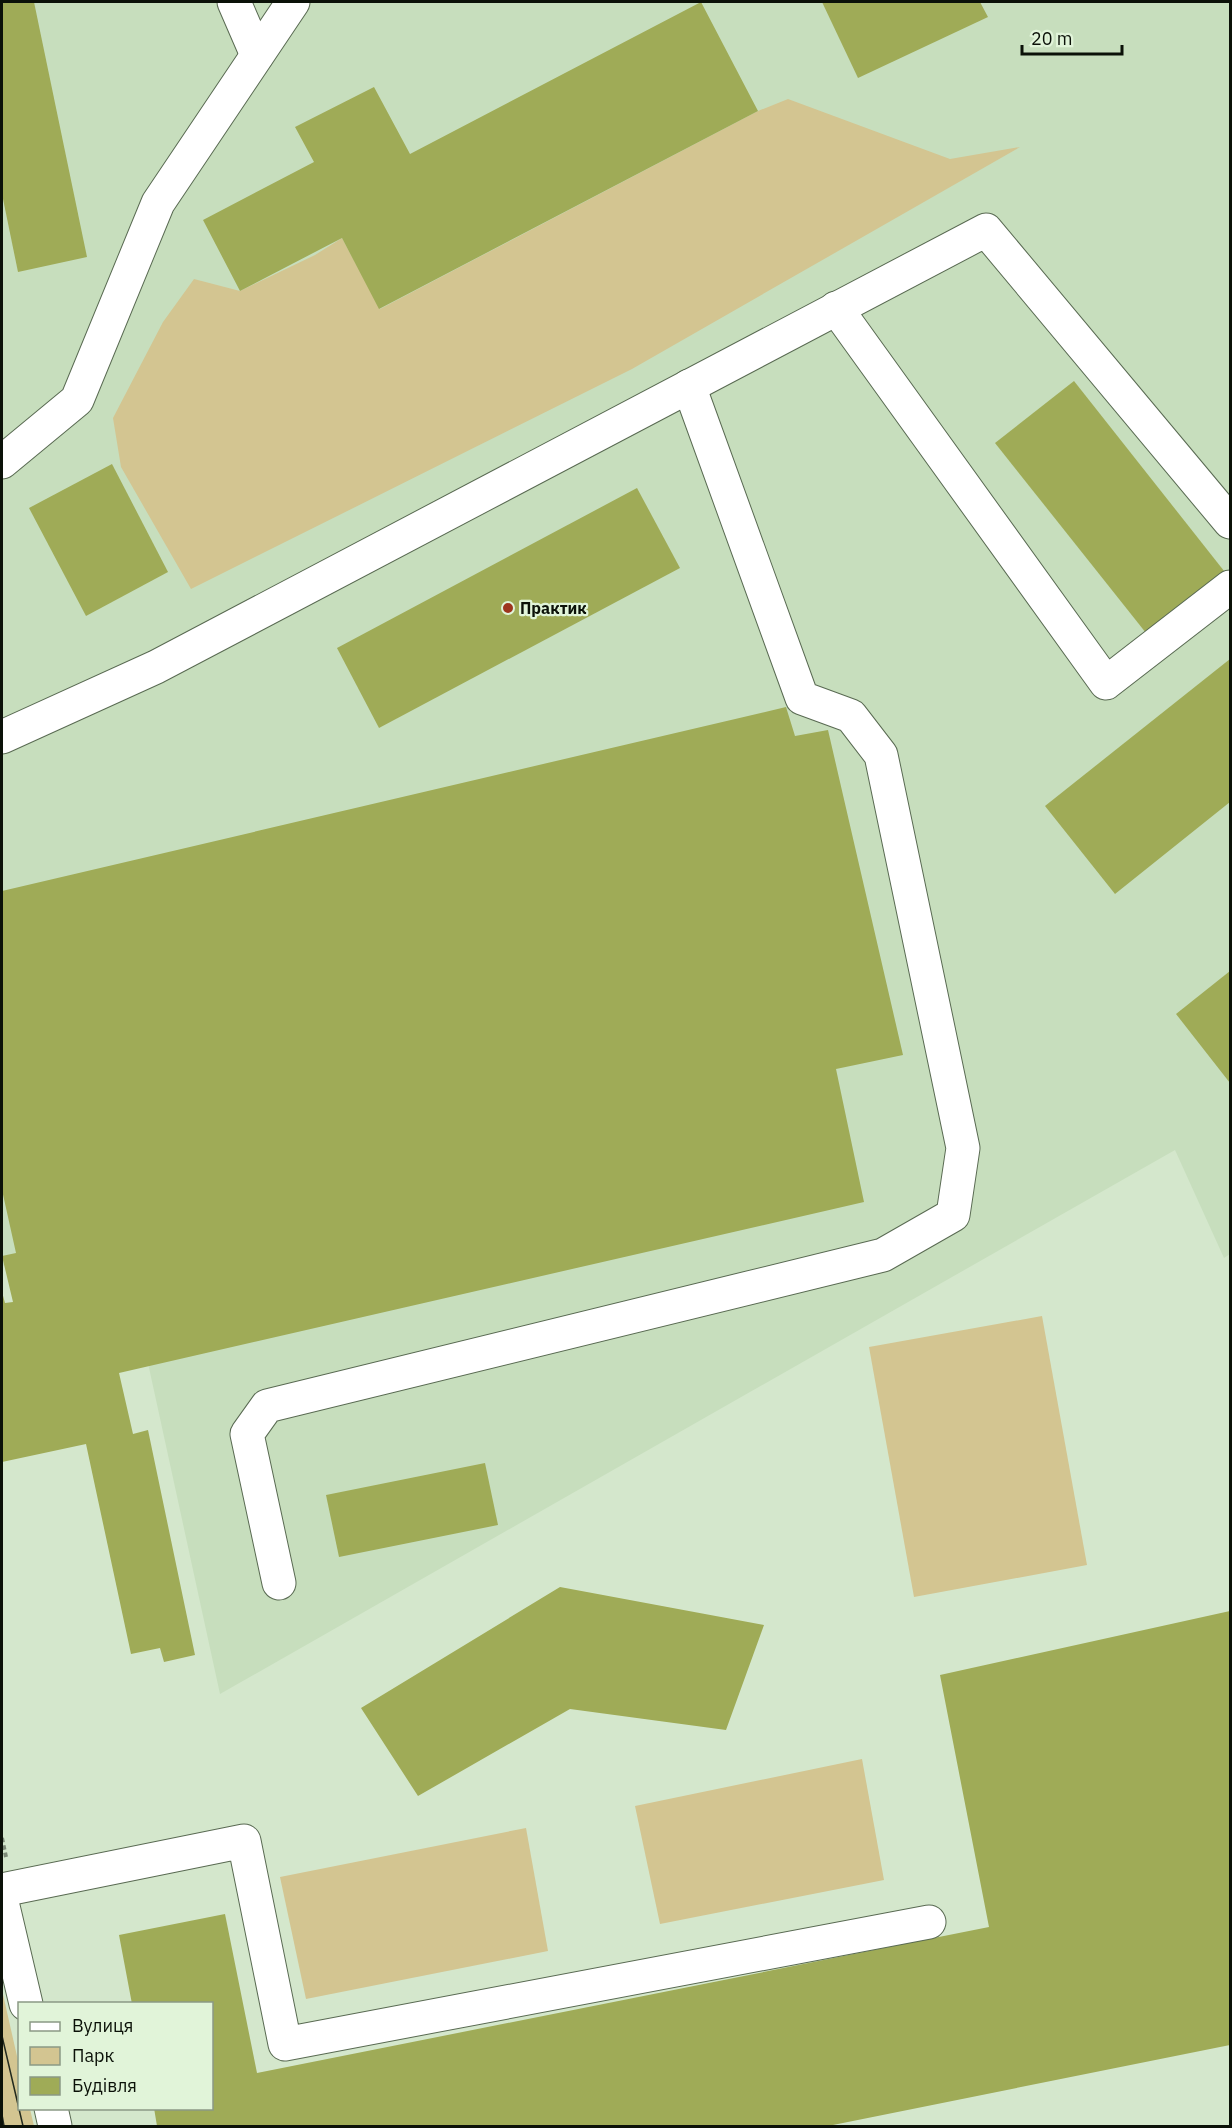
<svg xmlns="http://www.w3.org/2000/svg" width="1232" height="2128" viewBox="0 0 1232 2128" font-family="'IBM Plex Sans',sans-serif">
  <style>
    .built { fill: #c7debd }
    .green { fill: #d3c591 }
    .building { fill: #9fab57 }
    .lines { fill: none; stroke-linecap: round; stroke-linejoin: round }
    .minor-casing { stroke: #596a52; stroke-width: 35 }
    .major-casing { stroke: #596a52; stroke-width: 35 }
    .path { stroke: #7e8b78; stroke-width: 4; stroke-dasharray: 4.5 3; stroke-linecap: butt }
    .minor { stroke: #fff; stroke-width: 33 }
    .major { stroke: #fff; stroke-width: 33 }
    .tram { stroke: #222a1f; stroke-width: 1.5 }
    .poi-dot { fill: #9d351d; stroke: #e1f4d9; stroke-width: 2 }
    .labels { text-anchor: middle; dominant-baseline: central; stroke-width: 4.5; stroke-linejoin: round; paint-order: stroke }
    .poi-label { font-size: 16px; font-weight: bold; fill: #0b1108; stroke: #e1f4d9; text-anchor: start }
  </style>
  <rect width="100%" height="100%" fill="#d4e7cc"/>
  <path class="built" d="M2 2H1230V1254L1224 1258 1175 1150 220 1694 121 1239 2 1266Z"/>
  <g class="green">
    <path d="M788 99 950 159 1020 147 632 369 191 589 121 467 113 418 163 322 194 279 240 291 315 255 342 238 380 309 758 111Z"/>
    <path d="M1042 1316 1087 1565 914 1597 869 1347Z"/>
    <path d="M862 1759 884 1880 660 1924 635 1806Z"/>
    <path d="M526 1828 548 1951 306 1999 280 1877Z"/>
    <path d="M2 1990 19 2065 20 2108 30 2109 34 2126H2Z"/>
  </g>
  <g class="building">
    <path d="M2 2H34L87 257 18 272 2 194Z"/>
    <path d="M701 2 758 111 379 309 342 238 240 291 203 220 314 162 295 127 374 87 410 154Z"/>
    <path d="M822 2H980L988 17 858 78Z"/>
    <path d="M1074 381 1228 576 1150 638 995 443Z"/>
    <path d="M112 464 168 572 86 616 29 508Z"/>
    <path d="M637 488 680 568 379 728 337 648Z"/>
    <path d="M1230 659V802L1115 894 1045 806Z"/>
    <path d="M786 707 795 736 828 730 903 1055 836 1069 864 1202 119 1373 133 1434 148 1430 195 1655 164 1662 160 1648 131 1654 86 1444 2 1462V1292L5 1303 13 1302 2 1256 16 1253 2 1190V891Z"/>
    <path d="M1230 971V1083L1176 1014Z"/>
    <path d="M485 1463 498 1525 339 1557 326 1495Z"/>
    <path d="M560 1587 764 1625 726 1730 570 1709 418 1796 361 1708Z"/>
    <path d="M1230 1611V2045L828 2126H157L154 2108H212V2004H132L119 1935 225 1914 257 2073 989 1927 940 1675Z"/>
  </g>
  <g class="lines">
    <defs>
      <g id="minor">
        <path d="M234 2 257 55"/>
        <path d="M836 308 1106 683 1230 587"/>
        <path d="M2 462 77 400 158 203 293 2"/>
        <path d="M2 737 156 667 986 230 1230 522"/>
        <path d="M279 1583 247 1434 267 1406 883 1255 953 1215 963 1148 881 755 851 716 802 698 689 386"/>
        <path d="M2 1890 244 1841 285 2044 929 1922"/>
      </g>
      <g id="major">
        <path d="M2 1902 26 2004"/>
        <path d="M51 2108 55 2126"/>
      </g>
    </defs>
    <use href="#minor" class="minor-casing"/>
    <use href="#major" class="major-casing"/>
    <path class="path" d="M2 1838 6 1857"/>
    <use href="#minor" class="minor"/>
    <use href="#major" class="major"/>
    <g class="tram">
      <path d="M2 2036 23 2126"/>
      <path d="M2 2115 4 2126"/>
    </g>
  </g>
  <circle class="poi-dot" cx="508" cy="608" r="6"/>
  <g class="labels">
    <g class="poi-label">
      <text x="520" y="608">Практик</text>
    </g>
  </g>
  <rect width="1232" height="2128" fill="none" stroke="#0b1108" stroke-width="6"/>
  <rect x="18" y="2002" width="195" height="108" fill="#e1f4d9" stroke="#8b9985" stroke-width="1.5"/>
  <rect x="30" y="2022" width="30" height="9" fill="#ffffff" stroke="#8b9985" stroke-width="1.5"/>
  <text x="72" y="2032" font-size="18" fill="#0b1108">Вулиця</text>
  <rect x="30" y="2047" width="30" height="18" fill="#d3c591" stroke="#8b9985" stroke-width="1.5"/>
  <text x="72" y="2062" font-size="18" fill="#0b1108">Парк</text>
  <rect x="30" y="2077" width="30" height="18" fill="#9fab57" stroke="#8b9985" stroke-width="1.5"/>
  <text x="72" y="2092" font-size="18" fill="#0b1108">Будівля</text>
  <path d="M1022 45v9h100v-9" fill="none" stroke="#0b1108" stroke-width="3"/>
  <text x="1031" y="45" font-size="18" fill="#0b1108" stroke="#e1f4d9" stroke-width="4.5" paint-order="stroke">20 m</text>
</svg>
